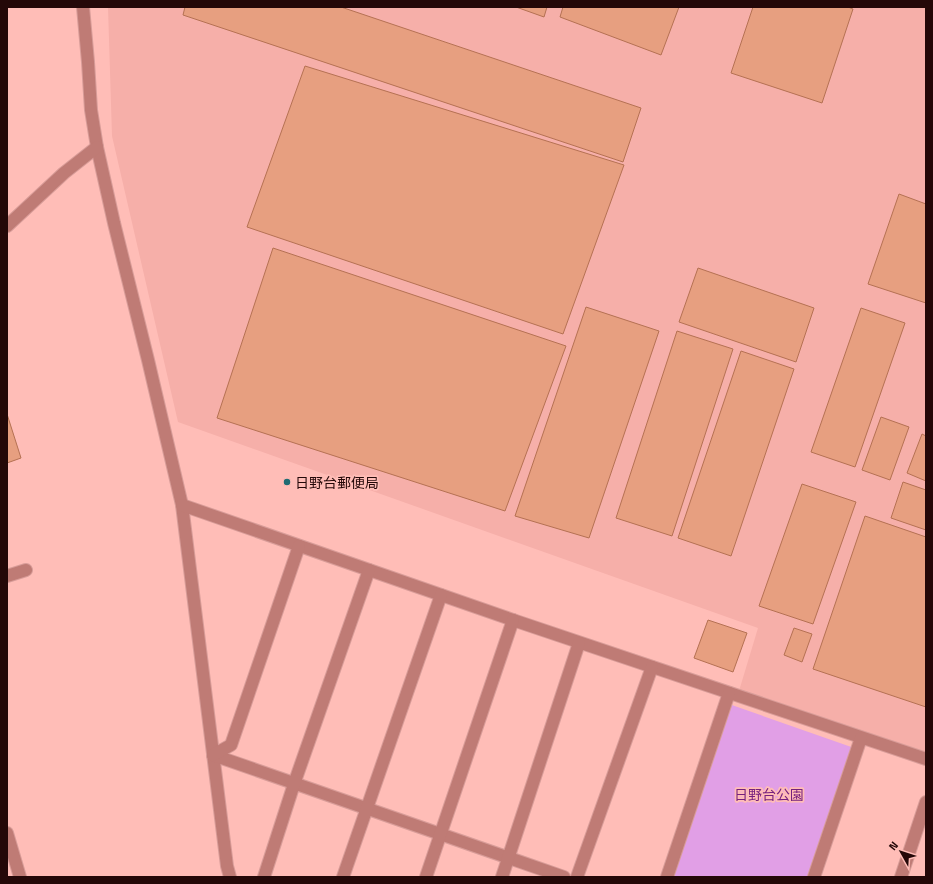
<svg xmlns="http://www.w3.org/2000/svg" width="933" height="884" viewBox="0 0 933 884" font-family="'Titillium Web','Noto Sans JP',sans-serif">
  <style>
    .built { fill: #f6afa9 }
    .green { fill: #e19fe6 }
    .building { fill: #e79f80; stroke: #b57153 }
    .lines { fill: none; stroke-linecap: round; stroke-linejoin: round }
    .minor-casing { stroke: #d89c98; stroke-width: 14 }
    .minor { stroke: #bf7b75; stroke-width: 12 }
    .poi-dot { fill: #206b73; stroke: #ffbdb7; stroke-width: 1.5 }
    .labels { text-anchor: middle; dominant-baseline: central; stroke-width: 3.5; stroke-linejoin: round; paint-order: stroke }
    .poi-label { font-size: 14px; fill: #240808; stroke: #ffbdb7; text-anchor: start }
    .park-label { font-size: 14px; fill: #76207e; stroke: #ffbdb7 }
  </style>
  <rect width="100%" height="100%" fill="#ffbdb7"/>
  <path class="built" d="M108 7H926V754L739 691 758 628 178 422 112 136Z"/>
  <path class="green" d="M726 703 857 749 814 877H667Z"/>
  <g class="building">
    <path d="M185 7H341L641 108 623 162 183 15Z"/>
    <path d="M516 7H547L544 17Z"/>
    <path d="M563 7H679L661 55 560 17Z"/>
    <path d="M753 7H848L853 9 822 103 731 73Z"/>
    <path d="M305 66 624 165 563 334 247 227Z"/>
    <path d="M899 194 926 204V303L868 284Z"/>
    <path d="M273 248 566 346 505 511 217 418Z"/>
    <path d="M698 268 814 308 796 362 679 322Z"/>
    <path d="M586 307 659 331 589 538 515 516Z"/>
    <path d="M861 308 905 323 855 467 811 452Z"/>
    <path d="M677 331 733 349 672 536 616 518Z"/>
    <path d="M741 351 794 369 731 556 678 538Z"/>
    <path d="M7 414 21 458 7 463Z"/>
    <path d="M881 417 909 427 890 480 862 470Z"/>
    <path d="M922 434 926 436V481L907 473Z"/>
    <path d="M903 482 926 490V530L891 518Z"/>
    <path d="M802 484 856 502 813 624 759 606Z"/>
    <path d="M865 516 926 537V707L813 669Z"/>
    <path d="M708 620 747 633 733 672 694 658Z"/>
    <path d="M794 628 812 634 802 662 784 655Z"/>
  </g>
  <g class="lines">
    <defs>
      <g id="minor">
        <path d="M83 7 88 62 91 110 97 147 114 223 148 360 182 505 227 866 230 877"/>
        <path d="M7 226 64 173 97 147"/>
        <path d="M182 505 513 620 926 759"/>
        <path d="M7 576 26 570"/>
        <path d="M213 755 564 877"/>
        <path d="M213 755 231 745 299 546"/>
        <path d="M7 833 20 877"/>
        <path d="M264 877 294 784 369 570"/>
        <path d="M343 877 441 595"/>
        <path d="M426 877 513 620"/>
        <path d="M502 877 579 643"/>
        <path d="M577 877 652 667"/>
        <path d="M667 877 729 693"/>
        <path d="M814 877 861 738"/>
        <path d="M901 877 926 802"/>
      </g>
    </defs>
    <use href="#minor" class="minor-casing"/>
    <use href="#minor" class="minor"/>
  </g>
  <circle class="poi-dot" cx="287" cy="482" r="4"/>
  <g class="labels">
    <g class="poi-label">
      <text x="295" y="482">日野台郵便局</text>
    </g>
    <g class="park-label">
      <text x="769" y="794">日野台公園</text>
    </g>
  </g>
  <rect width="933" height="884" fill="none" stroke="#240808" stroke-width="16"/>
  <g transform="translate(901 852) rotate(309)" stroke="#ffbdb7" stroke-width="3" paint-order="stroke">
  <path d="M0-3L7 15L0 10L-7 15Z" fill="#240808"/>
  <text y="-6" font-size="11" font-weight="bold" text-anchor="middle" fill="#240808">N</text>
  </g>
</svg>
